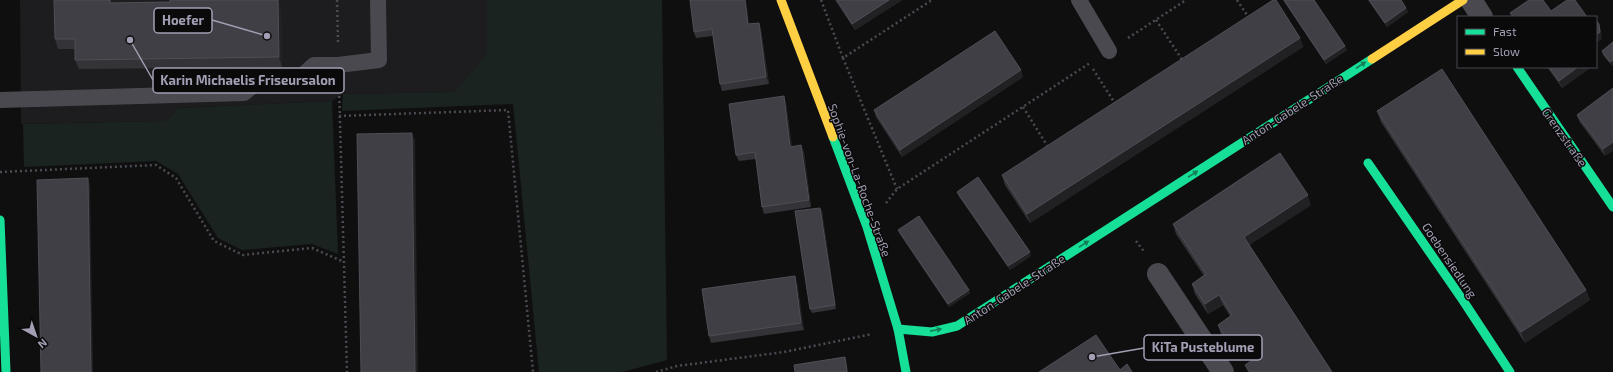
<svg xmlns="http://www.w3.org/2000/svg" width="1613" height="372" viewBox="0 0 1613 372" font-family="'Exo 2',sans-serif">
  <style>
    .built { fill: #1d1c1e }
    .green { fill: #1b2320 }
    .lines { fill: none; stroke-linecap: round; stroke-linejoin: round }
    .path { stroke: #4c4a52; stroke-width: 2.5; stroke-dasharray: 2 3; stroke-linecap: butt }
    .lane { stroke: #4b4950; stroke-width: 16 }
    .street { stroke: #4b4950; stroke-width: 22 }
    .fast { stroke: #16e098; stroke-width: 9 }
    .slow { stroke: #ffcf43; stroke-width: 9 }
    .wall { fill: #343337 }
    .shaded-wall { fill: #212022 }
    .building { fill: #403f45; stroke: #504e56 }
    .oneway { fill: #118059 }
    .labels { text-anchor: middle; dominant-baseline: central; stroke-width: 3; stroke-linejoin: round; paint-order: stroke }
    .street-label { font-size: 12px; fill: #a39eb3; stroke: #0b0a0b }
    .leader { fill: none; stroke: #a39eb3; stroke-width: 1.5 }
    .callout-dot { fill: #a39eb3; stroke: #0b0a0b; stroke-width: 1.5 }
    .callout { fill: #0b0a0b; stroke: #a39eb3; stroke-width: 1.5 }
    .callout-label { font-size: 13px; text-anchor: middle; font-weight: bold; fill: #a39eb3 }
  </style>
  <rect width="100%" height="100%" fill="#100f10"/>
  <path class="built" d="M20 0H487L488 54 454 92 343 94 332 101 178 108 165 121 21 124Z"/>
  <g class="green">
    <path d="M487 0H662L667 360 622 372H539L513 104 342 111 343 94 454 92 487 54Z"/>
    <path d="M332 101 338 254 312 244 242 250 218 238 178 174 156 161 24 167 23 124 165 121 178 108Z"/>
  </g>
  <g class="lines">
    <g class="path">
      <path d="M337 0 338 43"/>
      <path d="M821 0 843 58 932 0"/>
      <path d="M1237 0 1249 18"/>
      <path d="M1156 20 1183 61"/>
      <path d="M1128 38 1186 0"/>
      <path d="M843 58 897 189"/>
      <path d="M1093 69 1116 105"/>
      <path d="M339 86 347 372"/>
      <path d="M1023 107 1048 147"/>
      <path d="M339 116 508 110 533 372"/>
      <path d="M0 172 156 165 176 178 214 241 243 255 312 248 344 262"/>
      <path d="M886 203 897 189 1090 63"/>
      <path d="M1136 241 1145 253"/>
      <path d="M656 372 677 366 784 352 872 334"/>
    </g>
    <g class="lane">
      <path d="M1079 0 1109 51"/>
      <path d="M0 100 244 93 265 76H302L314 65H338L379 60 378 0"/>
    </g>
    <g class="street">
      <path d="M1471 0 1482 17"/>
      <path d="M1158 274 1223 372"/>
    </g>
    <g class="fast">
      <path d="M1517 67 1613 207"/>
      <path d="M833 137 867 227 898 329 906 372"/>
      <path d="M1368 163 1462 299 1510 372"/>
      <path d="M0 220 6 372"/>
      <path d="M898 329 932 332 957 326 1372 59"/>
    </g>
    <g class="slow">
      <path d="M781 0 833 137"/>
      <path d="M1372 59 1463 0"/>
    </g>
  </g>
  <g class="wall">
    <path d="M54 0H113V3L170 2V0H278L281 9 282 67 79 69 75 60V49H58L55 39Z"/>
    <path d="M835 0H902L855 30Z"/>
    <path d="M1283 0H1314L1347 50 1326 64Z"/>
    <path d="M1368 0H1401L1406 8 1408 12 1387 27Z"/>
    <path d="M759 23 761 29 769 84 722 91 720 84 713 36 696 38 694 32Z"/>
    <path d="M1300 38 1303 47 1030 223 1005 185 1002 175Z"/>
    <path d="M1613 42 1612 66 1603 55 1602 51Z"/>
    <path d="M1547 67H1589L1590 68 1562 88Z"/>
    <path d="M1023 77 902 157 876 117 874 110Z"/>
    <path d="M1613 88 1605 156 1579 121 1577 115Z"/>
    <path d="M784 96 786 103 792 147 801 145 804 152 811 207 764 214 762 207 756 159 739 161 736 155Z"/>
    <path d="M1377 111 1586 290 1590 300 1525 343 1381 122Z"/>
    <path d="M957 192 1031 256 1010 270 958 195Z"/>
    <path d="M1311 205 1249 245 1332 372H1248L1245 365 1256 358 1248 344 1234 353 1221 335 1218 325 1230 316 1223 305 1208 314 1195 294 1192 284 1204 276 1176 234 1173 224Z"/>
    <path d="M822 211 836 309 812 313 810 309Z"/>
    <path d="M898 230 969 290 970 293 949 307 900 234Z"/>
    <path d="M797 283 804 330 711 343 709 336Z"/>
  </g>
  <g class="shaded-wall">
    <path d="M110 0H113V13L110 3Z"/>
    <path d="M278 0 281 9 282 67 279 57Z"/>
    <path d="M745 0H746L750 31 748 24Z"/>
    <path d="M889 0H902L855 30 852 24Z"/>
    <path d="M1406 8 1408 12 1387 27 1385 23Z"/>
    <path d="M759 23 761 29 769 84 766 77Z"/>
    <path d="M1599 24 1601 31 1602 39 1596 43V35Z"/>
    <path d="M1300 38 1303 47 1030 223 1027 214Z"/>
    <path d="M1345 46 1347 50 1326 64 1324 60Z"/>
    <path d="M1613 60V65L1612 66 1610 62Z"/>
    <path d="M1578 67H1589L1590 68 1562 88 1559 81Z"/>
    <path d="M1021 70 1023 77 902 157 900 150Z"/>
    <path d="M784 96 786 103 793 154 790 147Z"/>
    <path d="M412 133 415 140 418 372H415Z"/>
    <path d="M1613 142V151L1605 156 1603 149Z"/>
    <path d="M801 145 804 152 811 207 809 200Z"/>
    <path d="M88 178 90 185 93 372H91Z"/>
    <path d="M1308 195 1311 205 1247 246 1244 237Z"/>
    <path d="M820 208 822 211 836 309 835 305Z"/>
    <path d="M1030 252 1031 256 1010 270 1008 266Z"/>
    <path d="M795 276 797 283 804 330 801 323Z"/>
    <path d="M969 290 970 293 949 307 948 304Z"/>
    <path d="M1586 290 1590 300 1525 343 1521 332Z"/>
    <path d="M1219 295 1223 305 1208 314 1205 304Z"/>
    <path d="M1244 334 1248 344 1234 353 1230 344Z"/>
    <path d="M845 357 847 364 848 372H847Z"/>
  </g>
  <g class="building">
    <path d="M54 0H110V3L170 2V0H278L279 57 75 60V39H55Z"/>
    <path d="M690 0H745L748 24 759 23 766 77 720 84 712 29 694 32Z"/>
    <path d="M837 0H889L852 24Z"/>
    <path d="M1273 0H1276L1300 38 1027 214 1002 175Z"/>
    <path d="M1284 0H1314L1345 46 1324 60Z"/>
    <path d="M1369 0H1401L1406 8 1385 23Z"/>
    <path d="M1529 0H1543L1551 11 1567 0H1575L1587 17H1513L1510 13Z"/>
    <path d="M1596 20 1599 24 1600 32 1596 35Z"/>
    <path d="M995 31 1021 70 900 150 874 110Z"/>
    <path d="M1613 42V60L1610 62 1602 51Z"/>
    <path d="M1549 67H1578L1559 81Z"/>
    <path d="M1442 69 1586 290 1521 332 1377 111Z"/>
    <path d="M1613 88V142L1603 149 1577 115Z"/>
    <path d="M784 96 790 147 801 145 809 200 762 207 755 152 736 155 729 104Z"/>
    <path d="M412 133 415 372H361L357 134Z"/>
    <path d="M1280 153 1308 195 1244 237 1332 372H1250L1245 365 1259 356 1244 334 1230 344 1218 325 1232 315 1219 295 1205 304 1192 284 1206 274 1173 224Z"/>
    <path d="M978 177 1030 252 1008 266 957 192Z"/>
    <path d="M88 178 91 372H41L37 180Z"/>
    <path d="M820 208 835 305 810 309 795 211Z"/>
    <path d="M919 216 969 290 948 304 898 230Z"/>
    <path d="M795 276 801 323 709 336 702 289Z"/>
    <path d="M1096 335 1120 370 1127 364 1132 372H1039Z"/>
    <path d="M845 357 847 372H795L794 365Z"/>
  </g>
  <defs><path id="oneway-solid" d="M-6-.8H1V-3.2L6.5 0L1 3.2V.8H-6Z"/></defs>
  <g class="oneway">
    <use href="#oneway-solid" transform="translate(1361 65) rotate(-33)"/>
    <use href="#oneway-solid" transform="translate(1193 174) rotate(-33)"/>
    <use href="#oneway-solid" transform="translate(1084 244) rotate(-33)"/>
    <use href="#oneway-solid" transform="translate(936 330) rotate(-11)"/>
  </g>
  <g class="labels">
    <g class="street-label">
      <text transform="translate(1292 109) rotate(-33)">Anton-Gabele-Straße</text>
      <text transform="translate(1565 137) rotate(55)">Grenzstraße</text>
      <text transform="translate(860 180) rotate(70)">Sophie-von-La-Roche-Straße</text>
      <text transform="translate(1450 260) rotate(56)">Goebensiedlung</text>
      <text transform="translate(1014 289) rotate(-33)">Anton-Gabele-Straße</text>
    </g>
  </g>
  <path class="leader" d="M267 36L212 20M130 40L153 80M1092 357L1144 348"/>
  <g class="callout-dot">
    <circle cx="267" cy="36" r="4"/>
    <circle cx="130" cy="40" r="4"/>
    <circle cx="1092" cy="357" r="4"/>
  </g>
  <g class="callout">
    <rect x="154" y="8" width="58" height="25" rx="4"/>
    <rect x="153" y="68" width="191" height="25" rx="4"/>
    <rect x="1144" y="335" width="118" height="25" rx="4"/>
  </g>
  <g class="callout-label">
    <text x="183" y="25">Hoefer</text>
    <text x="248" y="85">Karin Michaelis Friseursalon</text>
    <text x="1203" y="352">KiTa Pusteblume</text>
  </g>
  <rect x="1457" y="16" width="140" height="52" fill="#0b0a0b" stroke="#48454e"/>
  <rect x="1465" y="29" width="20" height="6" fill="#16e098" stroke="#48454e"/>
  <text x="1493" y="36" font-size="12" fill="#a39eb3">Fast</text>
  <rect x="1465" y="49" width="20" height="6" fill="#ffcf43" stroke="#48454e"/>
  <text x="1493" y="56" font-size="12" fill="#a39eb3">Slow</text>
  <g transform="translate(36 336) rotate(140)" stroke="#0b0a0b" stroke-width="3" paint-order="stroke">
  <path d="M0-3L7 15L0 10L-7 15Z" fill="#a39eb3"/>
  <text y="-6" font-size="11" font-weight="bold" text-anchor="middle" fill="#a39eb3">N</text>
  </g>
</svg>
